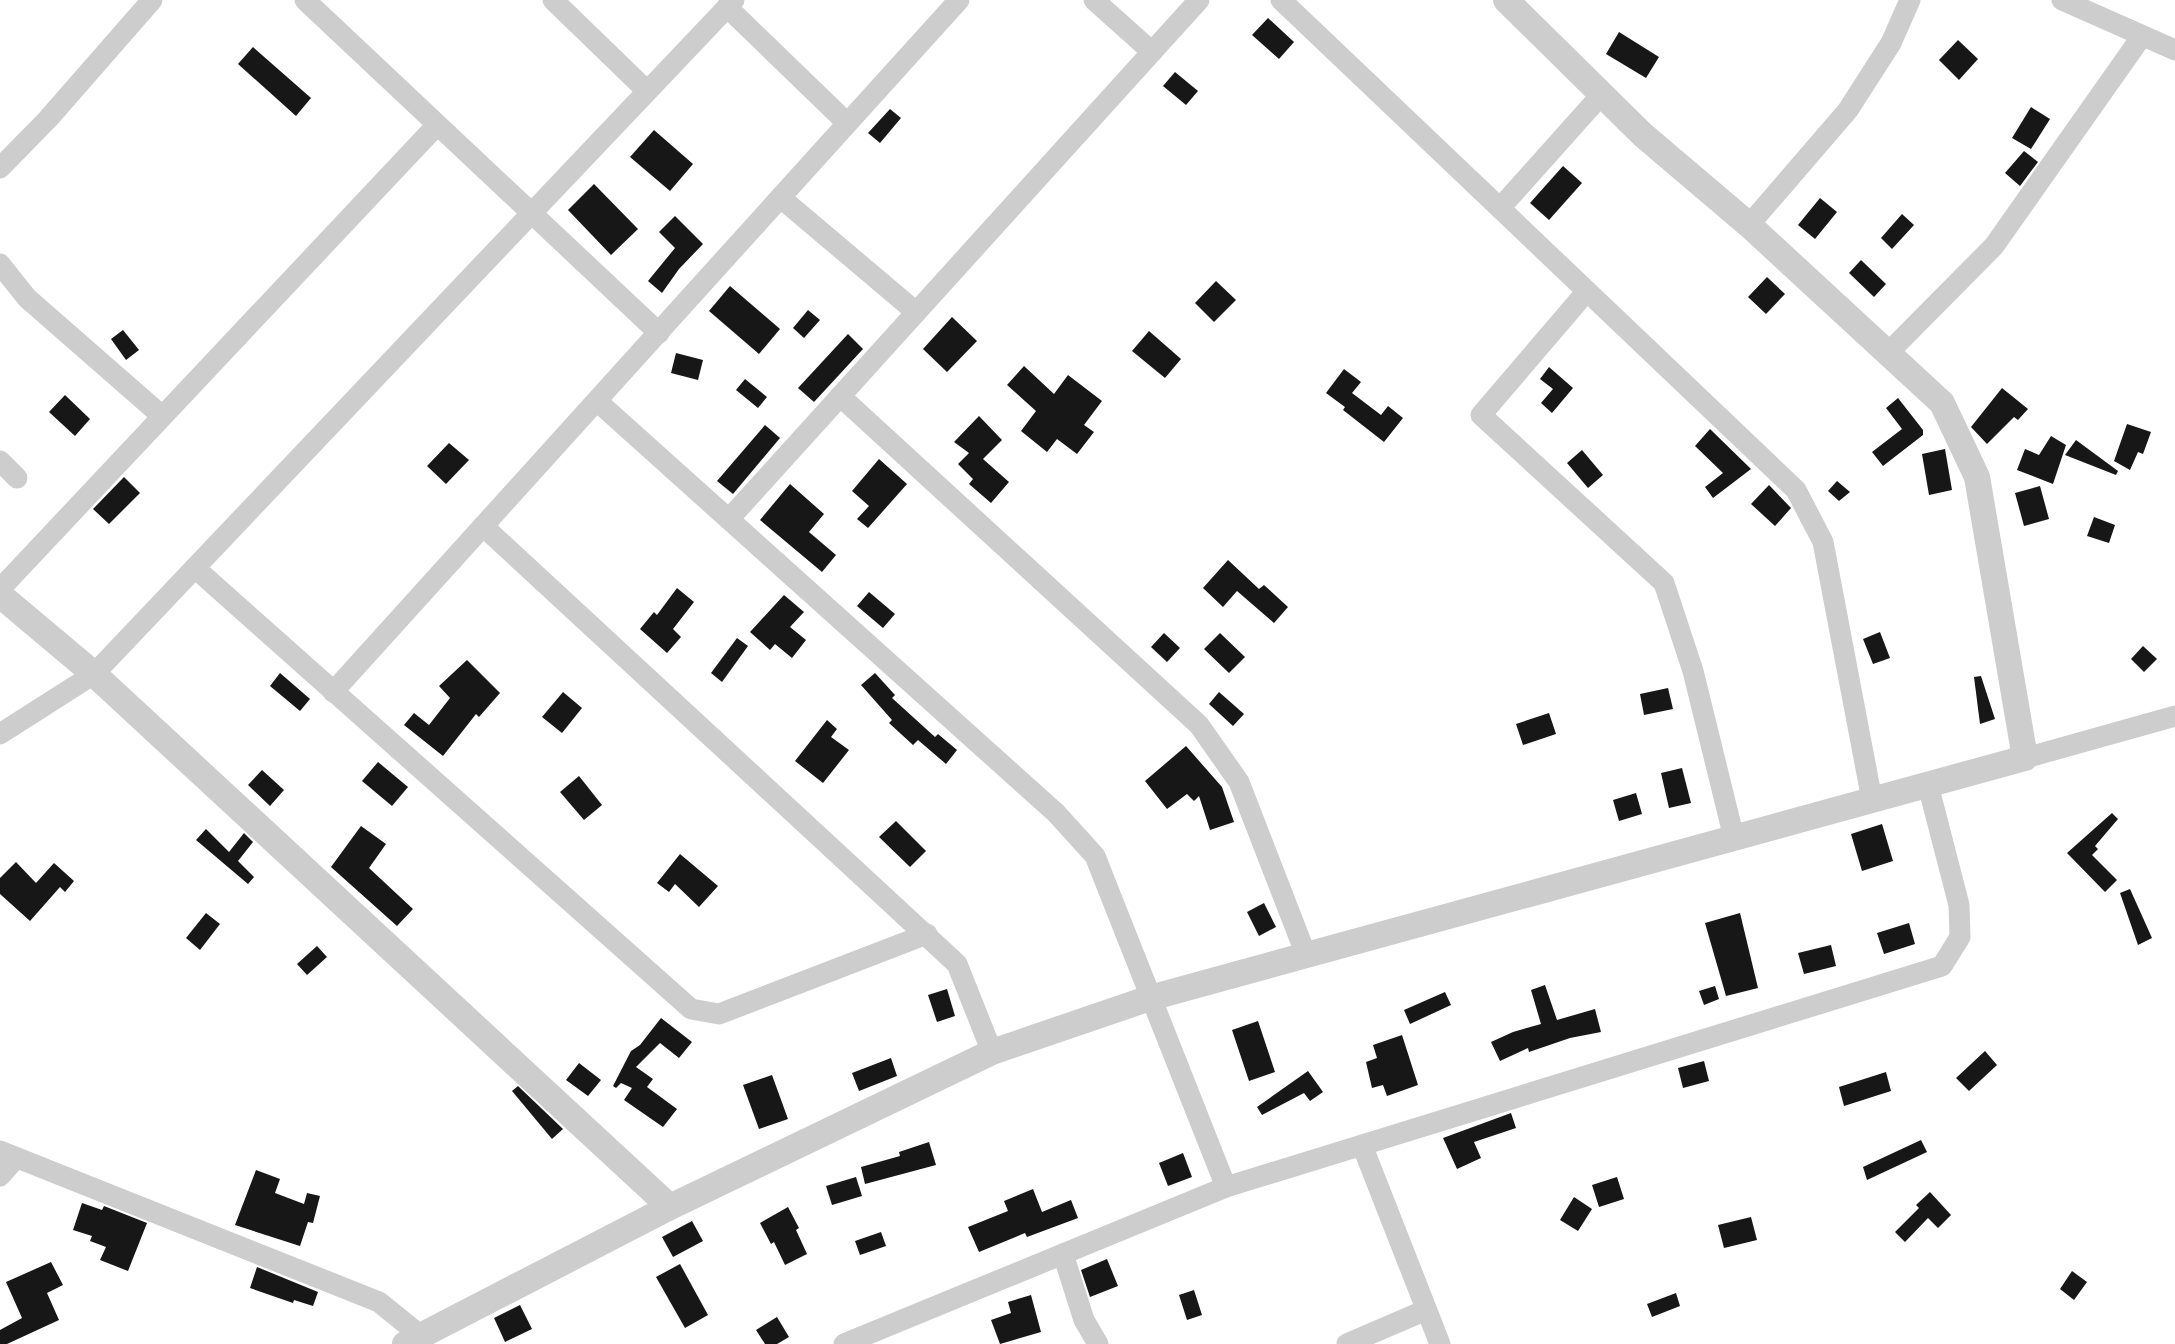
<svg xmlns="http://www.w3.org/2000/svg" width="2175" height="1344" viewBox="0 0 2175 1344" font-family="Roboto,sans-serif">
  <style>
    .building { fill: #171717 }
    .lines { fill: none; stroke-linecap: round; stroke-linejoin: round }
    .minor { stroke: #cdcdcd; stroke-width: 21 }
    .tertiary { stroke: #cdcdcd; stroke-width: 26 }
  </style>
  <rect width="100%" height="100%" fill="#fff"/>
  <g class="building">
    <path d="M1268 18 1294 42 1279 59 1252 35Z"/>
    <path d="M1619 32 1659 57 1646 78 1606 54Z"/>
    <path d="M1958 40 1978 59 1959 80 1939 60Z"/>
    <path d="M253 47 311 98 296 116 238 64Z"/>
    <path d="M1175 72 1198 91 1186 105 1163 86Z"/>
    <path d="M2031 107 2050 119 2031 149 2012 138Z"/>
    <path d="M890 109 901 118 880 143 868 133Z"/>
    <path d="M654 130 693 164 670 191 630 157Z"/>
    <path d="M2024 151 2038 162 2020 186 2005 173Z"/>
    <path d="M1563 166 1582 183 1549 220 1530 203Z"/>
    <path d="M594 184 638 229 611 255 568 210Z"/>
    <path d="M1820 198 1837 212 1815 239 1798 225Z"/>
    <path d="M1902 214 1914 225 1892 249 1881 238Z"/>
    <path d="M675 216 703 244 679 269 662 293 648 281 675 248 659 232Z"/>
    <path d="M1861 260 1886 284 1874 297 1849 273Z"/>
    <path d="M1767 277 1785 294 1766 314 1748 297Z"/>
    <path d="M1216 281 1236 300 1214 322 1195 303Z"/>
    <path d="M730 286 780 329 759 354 709 311Z"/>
    <path d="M808 310 820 320 804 338 793 328Z"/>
    <path d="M952 317 977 341 947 372 923 349Z"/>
    <path d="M123 330 139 350 126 360 111 339Z"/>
    <path d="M1149 331 1181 359 1165 378 1132 351Z"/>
    <path d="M848 334 863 349 814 402 798 388Z"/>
    <path d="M676 353 703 360 698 380 671 373Z"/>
    <path d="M1024 366 1054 394 1068 375 1102 401 1084 425 1094 432 1077 454 1057 439 1047 452 1021 431 1036 411 1007 385Z"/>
    <path d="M1549 367 1573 388 1552 413 1541 403 1553 389 1540 379Z"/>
    <path d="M1344 369 1361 382 1352 393 1381 415 1388 406 1403 418 1384 442 1343 410 1345 407 1326 393Z"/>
    <path d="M745 379 767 397 758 408 736 390Z"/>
    <path d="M2002 388 2028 409 2018 420 2014 417 1987 444 1971 427Z"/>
    <path d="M65 395 90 419 75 436 49 412Z"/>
    <path d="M1898 398 1923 430V435L1883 466 1872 452 1902 429 1886 408Z"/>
    <path d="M979 416 1002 440 983 459 1009 482 991 503 969 484 973 479 958 464 969 453 954 442Z"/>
    <path d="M2127 424 2151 432 2143 454 2138 452 2130 470 2114 461Z"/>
    <path d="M765 425 780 438 733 494 717 481Z"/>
    <path d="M1710 429 1751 469 1713 498 1705 487 1723 473 1695 446Z"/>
    <path d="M2051 436 2066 445 2053 484 2017 470 2025 449 2039 455Z"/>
    <path d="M2076 440 2118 471 2116 475 2065 455Z"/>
    <path d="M449 443 469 460 446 484 427 466Z"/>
    <path d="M1945 449 1952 490 1929 495 1922 454Z"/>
    <path d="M1582 450 1603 475 1588 488 1567 463Z"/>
    <path d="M879 459 907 484 868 528 857 519 869 506 852 491Z"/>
    <path d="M124 477 140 493 109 524 93 509Z"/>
    <path d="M1837 481 1850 492 1839 501 1828 491Z"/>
    <path d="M790 484 824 514 809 532 836 555 822 572 760 520Z"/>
    <path d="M1769 485 1791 508 1775 526 1751 504Z"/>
    <path d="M2040 486 2049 519 2024 526 2015 493Z"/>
    <path d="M2094 517 2115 525 2109 543 2087 536Z"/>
    <path d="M1228 560 1259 589 1264 585 1288 607 1274 623 1237 591 1223 607 1203 588Z"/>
    <path d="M677 588 694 602 673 629 681 637 667 653 640 629 654 612 657 615Z"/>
    <path d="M869 592 895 614 883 628 857 606Z"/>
    <path d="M784 595 804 612 790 627 806 640 792 658 775 644 770 650 750 632Z"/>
    <path d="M1880 632 1890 658 1873 664 1863 639Z"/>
    <path d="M1164 633 1180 648 1167 662 1151 647Z"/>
    <path d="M1220 633 1245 657 1229 673 1204 649Z"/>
    <path d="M737 638 748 646 722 682 711 673Z"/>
    <path d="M2143 646 2157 659 2144 672 2131 659Z"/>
    <path d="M467 660 500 693 479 717 476 714 443 756 404 725 414 713 429 725 450 698 439 686Z"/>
    <path d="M280 673 310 699 300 711 270 686Z"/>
    <path d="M875 673 895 695 892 698 935 737 938 734 957 750 946 764 918 740 913 745 889 723 892 720 861 685Z"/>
    <path d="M1981 676 1995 719 1980 724 1974 677Z"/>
    <path d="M1668 688 1673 709 1644 715 1640 694Z"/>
    <path d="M563 692 582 708 562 733 542 717Z"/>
    <path d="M1219 692 1244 714 1233 726 1209 704Z"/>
    <path d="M1549 713 1556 734 1523 745 1516 724Z"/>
    <path d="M827 720 837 729 831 737 849 750 823 783 795 761Z"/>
    <path d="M1186 746 1222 787 1234 822 1210 830 1199 796 1194 801 1187 794 1167 809 1145 781Z"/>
    <path d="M378 762 408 787 392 806 362 781Z"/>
    <path d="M1682 768 1691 803 1669 808 1661 773Z"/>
    <path d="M262 770 284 790 270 806 248 785Z"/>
    <path d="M579 776 602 805 584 820 560 792Z"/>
    <path d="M1636 793 1642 814 1619 821 1613 800Z"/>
    <path d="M2112 813 2118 819 2095 846 2098 849 2092 855 2117 880 2105 892 2067 853Z"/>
    <path d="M896 821 926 851 910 867 879 837Z"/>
    <path d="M1882 824 1893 861 1862 871 1851 834Z"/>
    <path d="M361 826 386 844 369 868 413 909 397 926 331 867Z"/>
    <path d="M206 829 229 852 244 833 253 842 238 861 254 877 248 884 196 840Z"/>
    <path d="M680 854 718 886 699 907 675 884 669 892 657 883Z"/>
    <path d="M16 862 36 883 54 863 74 881 65 892 60 887 30 921 0 894V878Z"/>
    <path d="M2130 889 2152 938 2138 945 2120 893Z"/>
    <path d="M1264 903 1276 927 1259 936 1247 912Z"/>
    <path d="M206 913 220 924 200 950 186 938Z"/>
    <path d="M1740 913 1758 988 1726 996 1705 923Z"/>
    <path d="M1909 923 1915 944 1884 954 1877 933Z"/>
    <path d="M1831 945 1836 966 1804 974 1798 953Z"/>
    <path d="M317 946 327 957 307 975 297 964Z"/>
    <path d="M1545 985 1557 1020 1595 1009 1601 1032 1570 1038 1529 1052 1528 1048 1500 1061 1491 1042 1513 1032 1541 1024 1531 990Z"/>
    <path d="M1715 986 1719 999 1704 1005 1699 991Z"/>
    <path d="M947 989 955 1016 937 1022 928 995Z"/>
    <path d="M1445 992 1451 1005 1410 1024 1404 1010Z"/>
    <path d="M661 1018 692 1042 679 1058 660 1043 636 1067 653 1079 647 1087 677 1109 663 1127 624 1100 632 1088 621 1083 616 1088 613 1086 631 1051 640 1045Z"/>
    <path d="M1258 1021 1275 1072 1249 1081 1232 1030Z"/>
    <path d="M1402 1035 1418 1085 1387 1096 1383 1085 1372 1088 1366 1062 1377 1058 1373 1045Z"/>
    <path d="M1985 1051 1997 1065 1969 1091 1956 1078Z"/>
    <path d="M891 1058 897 1076 859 1091 852 1073Z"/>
    <path d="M1704 1061 1709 1081 1683 1088 1678 1068Z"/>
    <path d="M579 1063 601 1080 588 1096 566 1080Z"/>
    <path d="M1308 1071 1323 1092 1310 1101 1304 1093 1262 1115 1257 1107Z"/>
    <path d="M1886 1072 1891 1091 1844 1106 1839 1087Z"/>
    <path d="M772 1075 788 1119 759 1129 743 1085Z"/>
    <path d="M518 1086 563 1129 552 1139 512 1091Z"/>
    <path d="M1511 1113 1516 1128 1474 1142 1481 1158 1457 1169 1443 1138Z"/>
    <path d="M1921 1140 1927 1152 1867 1180 1863 1167Z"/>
    <path d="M929 1142 936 1165 865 1184 861 1167 900 1156 899 1152Z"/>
    <path d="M1183 1153 1192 1177 1168 1186 1159 1163Z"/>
    <path d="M256 1170 280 1179 275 1193 304 1204 307 1193 320 1196 313 1223 308 1222 300 1246 235 1225Z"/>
    <path d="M856 1177 862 1196 832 1205 826 1186Z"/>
    <path d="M1617 1177 1624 1199 1599 1207 1592 1185Z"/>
    <path d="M1033 1189 1042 1212 1071 1200 1078 1218 1027 1237 1025 1233 979 1252 968 1227 1008 1211 1004 1201Z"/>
    <path d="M1930 1192 1951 1215 1938 1228 1928 1218 1905 1242 1895 1232 1919 1208 1916 1205Z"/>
    <path d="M1574 1197 1592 1209 1578 1231 1560 1220Z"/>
    <path d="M82 1203 102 1210 104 1206 147 1223 128 1271 100 1260 106 1247 90 1241 92 1236 73 1230Z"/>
    <path d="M788 1207 799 1228 796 1230 807 1254 785 1265 774 1242 771 1244 760 1223Z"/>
    <path d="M1751 1217 1757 1240 1724 1248 1718 1225Z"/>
    <path d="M692 1221 703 1241 673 1257 662 1237Z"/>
    <path d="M881 1232 886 1246 860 1255 855 1241Z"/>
    <path d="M1107 1259 1118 1286 1090 1297 1081 1270Z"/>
    <path d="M51 1262 63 1285 47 1293 59 1320 7 1344H0V1330L22 1318 6 1282Z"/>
    <path d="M680 1264 708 1315 685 1328 656 1277Z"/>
    <path d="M257 1267 318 1292 313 1306 294 1300 293 1303 250 1288Z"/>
    <path d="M2072 1271 2087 1282 2074 1300 2060 1289Z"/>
    <path d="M1194 1290 1202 1315 1187 1320 1179 1295Z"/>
    <path d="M1676 1293 1680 1306 1652 1317 1647 1304Z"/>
    <path d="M1031 1295 1041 1332 1000 1344 991 1320 1011 1313 1008 1302Z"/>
    <path d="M520 1305 532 1329 505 1342 494 1318Z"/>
    <path d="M777 1317 789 1337 777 1344H765L756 1330Z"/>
  </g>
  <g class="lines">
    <g class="minor">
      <path d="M305 0 659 333"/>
      <path d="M553 0 647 91"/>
      <path d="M1094 0 1152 52"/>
      <path d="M1281 0 1796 490 1823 542 1872 800"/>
      <path d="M2062 0 2175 50"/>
      <path d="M727 7 847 123"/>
      <path d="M0 168 48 119 152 0"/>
      <path d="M781 198 916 312"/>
      <path d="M1500 208 1602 94"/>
      <path d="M1749 225 1848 110 1891 43 1910 0"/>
      <path d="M0 264 27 298 162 416"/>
      <path d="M1587 291 1481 415 1664 583 1693 671 1734 838"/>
      <path d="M1889 352 1994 246 2142 36"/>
      <path d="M840 396 1199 725 1239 782 1306 955"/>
      <path d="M597 401 1056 813 1095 856 1226 1187"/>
      <path d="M0 461 17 478"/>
      <path d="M729 519 1199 0"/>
      <path d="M483 526 957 964 992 1052"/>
      <path d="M195 568 691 1009 719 1014 927 934"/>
      <path d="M0 589 437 125"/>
      <path d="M333 692 959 0"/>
      <path d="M0 734 94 674 734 0"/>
      <path d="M2025 758 2175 716"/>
      <path d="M1362 1145 1440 1344"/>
      <path d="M0 1151 379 1302 421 1336"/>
      <path d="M0 1176 16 1158"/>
      <path d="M1063 1254 1084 1320 1098 1344"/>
      <path d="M844 1344 1226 1187 1942 966 1960 937 1959 905 1928 785"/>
      <path d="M1347 1344 1426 1310"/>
    </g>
    <g class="tertiary">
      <path d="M0 595 94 674 670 1207"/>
      <path d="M405 1344 670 1207 992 1052 1150 998 2025 758 1977 477 1942 403 1749 225 1643 135 1506 0"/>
    </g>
  </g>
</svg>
